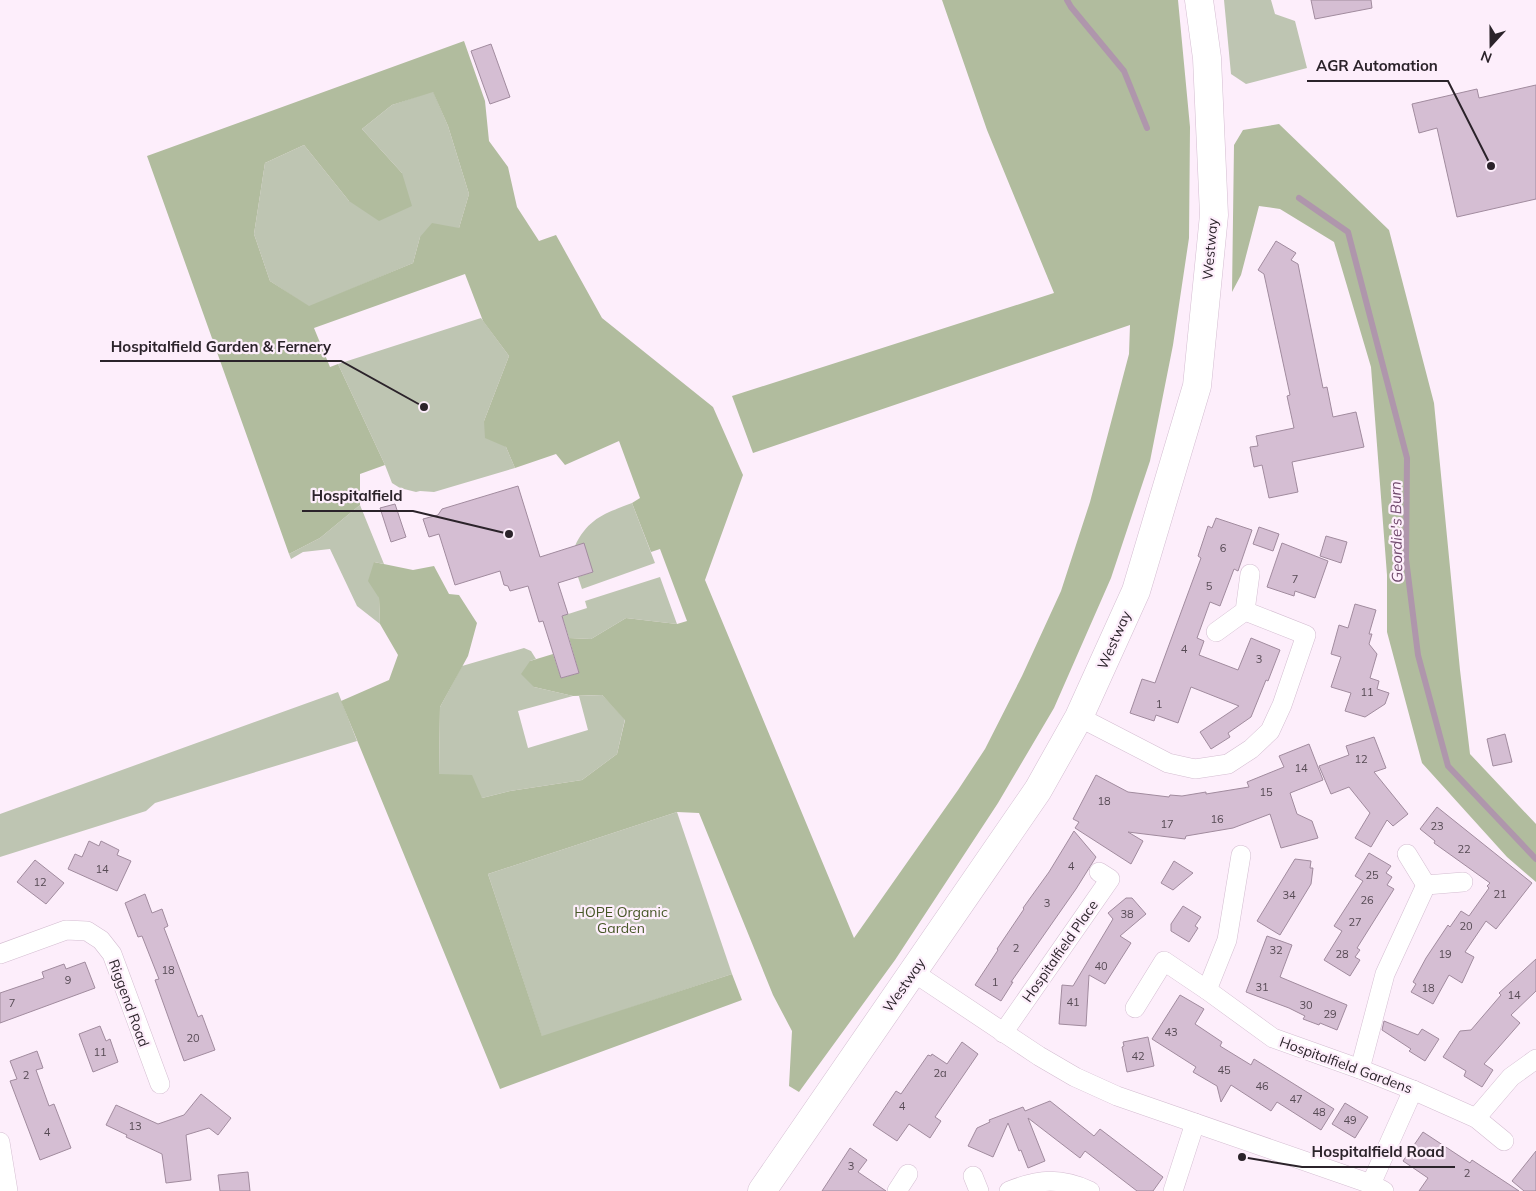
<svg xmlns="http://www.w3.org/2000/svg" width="1536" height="1191" viewBox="0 0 1536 1191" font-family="Mulish,sans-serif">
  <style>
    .green { fill: #bec5b2 }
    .forest { fill: #b1bc9e; fill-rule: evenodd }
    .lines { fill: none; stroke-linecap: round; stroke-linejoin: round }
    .stream { stroke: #af96ac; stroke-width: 6 }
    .building { fill: #d5bed3; stroke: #a18b9e }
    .minor-casing { stroke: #d4bdd1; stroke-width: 20 }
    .primary-casing { stroke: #d4bdd1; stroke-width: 29 }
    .minor { stroke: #fff; stroke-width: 19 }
    .primary { stroke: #fff; stroke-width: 28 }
    .labels { text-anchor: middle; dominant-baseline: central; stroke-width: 4.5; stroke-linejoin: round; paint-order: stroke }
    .number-label { font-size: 11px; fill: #564a54 }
    .street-label { font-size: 14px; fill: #2b232a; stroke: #fdeefb }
    .park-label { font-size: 14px; fill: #475727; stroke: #fdeefb }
    .water-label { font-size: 15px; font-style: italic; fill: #6f486b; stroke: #fdeefb }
    .leader { fill: none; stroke: #2b232a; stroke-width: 2 }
    .callout-dot { fill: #2b232a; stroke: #fdeefb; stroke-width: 2 }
    .callout-label { font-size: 15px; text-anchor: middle; font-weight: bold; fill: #2b232a; stroke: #fdeefb; stroke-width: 4.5; stroke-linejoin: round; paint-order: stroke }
  </style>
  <rect width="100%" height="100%" fill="#fdeefb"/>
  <g class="green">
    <path d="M1224 0H1271L1275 14 1295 21 1307 68 1246 84 1231 74Z"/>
    <path d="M433 91 448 126 469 194 459 228 420 237 413 263 309 307 270 281 254 234 265 163 304 145 349 201 402 173 362 129 392 105Z"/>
    <path d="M481 318 509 356 484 421 506 447 515 468 434 492 420 491 416 492 400 488 392 483 385 465 338 364Z"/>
    <path d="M632 503 655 563 582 589 578 577 593 572 575 546C588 518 606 513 632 503Z"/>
    <path d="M360 505 384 564 374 562 379 598 380 624 357 606 330 549 303 552 291 559 289 554 320 538Z"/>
    <path d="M660 577 677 624 626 618 591 639 569 638 562 616 587 608 585 601Z"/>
    <path d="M524 648 531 651 536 659 530 661 534 687 573 696 518 711 528 748 588 730 579 696 602 695 625 719 617 754 582 780 510 791 482 798 439 774 440 707 462 666Z"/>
    <path d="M338 692 357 741 155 803 146 811 0 857V814Z"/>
    <path d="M677 812 732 974 542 1037 488 874Z"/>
  </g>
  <g class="forest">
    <path d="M942 0H1178L1190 127 1189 238 1173 345 1150 461 1111 578 1054 708 998 803 895 960 799 1092 789 1086 792 1031 773 995 699 813 677 812 488 874 542 1036 732 974 742 1000 500 1089 341 701 389 680 398 655 380 624 379 598 368 581 374 562 413 570 434 566 449 594 459 595 477 623 468 656 440 707 439 774 472 775 482 798 510 791 582 780 617 754 625 720 602 695 573 696 534 687 521 674 530 661 553 654 561 678 579 673 569 638 591 639 626 618 677 624 687 621 660 549 651 552 632 503 640 498 619 441 565 465 556 454 515 468 506 447 485 438 484 421 509 356 483 321 465 274 314 328 330 367 338 364 385 465 360 474V505L320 538 289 554 147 156 464 41 485 101 489 141 508 167 517 207 539 241 556 235 602 318 713 407 743 475 705 580 854 938 958 790 985 749 1022 676 1061 591 1090 502 1129 354 1130 325 753 453 732 396 1054 293 987 130ZM433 92 448 126 469 194 459 228 432 223 420 237 413 263 309 306 270 281 254 234 265 163 304 145 349 201 379 221 412 206 402 173 362 129 392 105Z"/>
    <path d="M1279 124 1389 230 1434 403 1460 670 1470 754 1536 824V882L1507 857 1422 763 1387 632V575L1371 367 1334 242 1280 209 1259 206 1241 275 1232 292 1234 145 1243 130Z"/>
  </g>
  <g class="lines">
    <g class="stream">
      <path d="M1067 0 1071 7 1124 71 1147 128"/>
      <path d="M1299 198 1348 232 1407 458 1406 559 1418 655 1448 766 1536 859"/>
    </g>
  </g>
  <g class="building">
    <path d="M1311 0H1371L1372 8 1315 19Z"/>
    <path d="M491 44 510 97 490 104 471 51Z"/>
    <path d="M1536 85V199L1457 217 1437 128 1419 133 1412 104 1477 89 1479 98Z"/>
    <path d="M1276 241 1296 253 1291 260 1298 264 1323 388 1327 387 1333 417 1356 412 1364 447 1292 462 1298 492 1269 498 1262 465 1254 467 1250 447 1258 446 1256 436 1294 428 1287 396 1290 395 1264 274 1258 270Z"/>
    <path d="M518 486 540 557 584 543 593 572 558 583 568 614 562 616 579 673 561 678 543 621 539 622 528 586 510 591 508 586 504 585 500 571 455 585 439 534 429 537 423 519 438 515 442 509Z"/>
    <path d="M395 504 406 537 391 542 380 508Z"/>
    <path d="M1216 518 1252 530 1238 571 1234 569 1220 606 1210 602 1197 638 1204 641 1199 655 1238 670 1251 638 1280 650 1268 681 1266 680 1251 717 1228 733 1230 737 1211 749 1200 732 1239 706 1191 687 1178 723 1156 715 1154 721 1130 713 1142 679 1155 683 1201 558 1198 556 1208 526 1212 528Z"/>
    <path d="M1259 527 1279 534 1273 551 1253 544Z"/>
    <path d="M1326 536 1347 542 1341 563 1320 556Z"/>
    <path d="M1282 543 1328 561 1315 598 1295 591 1294 596 1267 587Z"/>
    <path d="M1355 604 1376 610 1369 634H1372L1369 644 1377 654 1370 678 1379 681 1377 689 1389 693 1385 704 1365 717 1345 711 1351 693 1331 687 1341 657 1331 654 1339 625 1348 628Z"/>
    <path d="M1505 734 1512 762 1493 766 1487 739Z"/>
    <path d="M1374 737 1386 768 1374 772 1408 814 1393 826 1387 820 1371 847 1355 838 1370 813 1349 787 1331 794 1319 766 1349 755 1346 746Z"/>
    <path d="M1309 744 1323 780 1290 793 1297 814 1312 821 1318 838 1281 848 1270 814 1233 828 1186 836 1185 839 1128 832 1143 841 1131 864 1075 828 1079 822 1073 819 1096 775 1128 792 1169 797 1170 795 1182 796 1206 792V794L1249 787 1247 782 1284 767 1279 756Z"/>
    <path d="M1437 807 1532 883 1496 929 1486 921 1465 952 1474 957 1462 983 1449 975 1433 1004 1411 992 1416 984 1413 982 1426 958 1448 925 1450 927 1461 911 1469 916 1489 888 1487 886 1490 883 1434 843 1435 841 1420 829Z"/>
    <path d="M1074 831 1096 857 1076 889 1011 982H1013L1001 1001 975 985 998 950 997 949 1024 909 1023 908 1049 872Z"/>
    <path d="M89 841 99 846 101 841 119 850 117 855 131 861 117 891 68 869 75 854 82 857Z"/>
    <path d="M1369 853 1391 866 1386 873 1392 877 1387 885 1394 889 1357 948 1360 950 1355 957 1360 960 1350 976 1324 960 1342 931 1334 926 1363 881 1355 876Z"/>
    <path d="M1295 859 1311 861 1310 868H1313L1311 884 1280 935 1257 921Z"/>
    <path d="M35 860 64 883 46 904 17 882Z"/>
    <path d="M1174 861 1193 873 1173 890 1161 883Z"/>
    <path d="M145 894 152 913 162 909 168 926 164 928 198 1017 202 1015 215 1050 184 1061 155 980 159 979 142 936 138 937 125 903Z"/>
    <path d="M1126 898H1132L1146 914 1120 936 1131 943 1105 984 1089 975 1086 1026 1059 1024 1062 985 1073 986 1113 919 1108 913Z"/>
    <path d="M1183 906 1201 917 1195 926 1198 928 1189 942 1171 931V924Z"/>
    <path d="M1267 936 1292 945 1280 977 1347 1005 1337 1030 1320 1023 1319 1025 1303 1019 1305 1016 1289 1008 1246 992Z"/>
    <path d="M1536 959V991L1511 1015 1520 1023 1484 1064 1493 1070 1482 1087 1464 1076 1466 1071 1443 1057 1460 1031 1471 1030 1501 995 1499 993Z"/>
    <path d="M85 962 95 988 0 1023V993L44 978 42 972 64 964 66 969Z"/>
    <path d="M1180 995 1204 1009 1195 1024 1222 1042 1220 1046 1251 1065 1254 1059 1334 1109 1321 1130 1277 1102 1271 1111 1231 1085 1221 1102 1217 1086 1193 1072 1196 1067 1152 1039Z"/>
    <path d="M1384 1021 1418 1035 1422 1029 1439 1039 1425 1061 1409 1051 1411 1049 1382 1030Z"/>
    <path d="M100 1026 106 1041 110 1039 118 1062 93 1072 79 1034Z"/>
    <path d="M1148 1037 1154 1066 1127 1072 1122 1047 1124 1046 1123 1042Z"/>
    <path d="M962 1042 978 1054 935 1117 941 1121 930 1138 909 1124 897 1141 873 1125 896 1091 901 1094 928 1055 931 1056 932 1054 947 1064Z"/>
    <path d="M37 1051 43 1068 36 1070 49 1106 54 1104 71 1148 40 1160 10 1081 17 1079 10 1061Z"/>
    <path d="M201 1094 231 1118 218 1135 209 1128 186 1135 191 1180 166 1183 162 1154 126 1137 127 1135 106 1125 116 1105 158 1124 184 1115Z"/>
    <path d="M1050 1101 1094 1136 1100 1129 1163 1177 1153 1191H1137L1085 1151 1080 1158 1028 1118 1045 1161 1028 1168 1021 1150 1019 1151 1008 1123 993 1157 968 1146 977 1128 990 1122 989 1120 1023 1107 1025 1111Z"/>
    <path d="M1345 1103 1368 1117 1355 1138 1332 1124Z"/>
    <path d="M1423 1132 1470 1163 1472 1160 1519 1191H1419L1428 1178 1403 1161Z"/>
    <path d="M850 1148 867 1160 858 1172 886 1191H822Z"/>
    <path d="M1536 1151V1191H1524L1512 1181Z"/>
    <path d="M248 1172 250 1191H220L218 1175Z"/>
  </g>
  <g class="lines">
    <defs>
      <g id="minor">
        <path d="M1216 632 1245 611 1250 574"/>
        <path d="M1079 717 1168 763 1195 769 1228 764 1251 749 1270 731 1282 705 1306 635 1245 611"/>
        <path d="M1407 854 1426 885 1463 882"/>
        <path d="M0 954 66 930 87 931 101 940 112 954 160 1084"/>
        <path d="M913 972 1039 1056 1075 1077 1117 1096 1371 1184 1384 1191"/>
        <path d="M1207 990 1227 940 1241 855"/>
        <path d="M1135 1008 1164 961 1207 990 1273 1038 1360 1069 1413 1090 1476 1118 1504 1141"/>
        <path d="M1003 1033 1110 879 1099 872"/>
        <path d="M1360 1069 1385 974 1426 885"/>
        <path d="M1476 1118 1511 1077 1536 1059"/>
        <path d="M0 1142 8 1191"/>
        <path d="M973 1176 979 1191"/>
        <path d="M1371 1184 1413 1090"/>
        <path d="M897 1191 908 1174"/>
        <path d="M1009 1191C1039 1179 1060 1177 1090 1191"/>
        <path d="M1173 1191 1195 1123"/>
      </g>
      <path id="primary" d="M762 1191 1038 790 1079 717 1136 591 1197 386 1214 215 1207 58 1199 0"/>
    </defs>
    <use href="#minor" class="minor-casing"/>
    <use href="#primary" class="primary-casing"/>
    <use href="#minor" class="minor"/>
    <use href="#primary" class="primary"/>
  </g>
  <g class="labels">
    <g class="number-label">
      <text x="1223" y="548">6</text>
      <text x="1295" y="579">7</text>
      <text x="1209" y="586">5</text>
      <text x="1184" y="649">4</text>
      <text x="1259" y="659">3</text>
      <text x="1367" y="692">11</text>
      <text x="1159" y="704">1</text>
      <text x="1361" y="759">12</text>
      <text x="1301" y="768">14</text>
      <text x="1266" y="792">15</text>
      <text x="1104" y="801">18</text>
      <text x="1217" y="819">16</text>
      <text x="1167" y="824">17</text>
      <text x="1437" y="826">23</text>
      <text x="1464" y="849">22</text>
      <text x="1071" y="866">4</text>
      <text x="102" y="869">14</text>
      <text x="1372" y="875">25</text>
      <text x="40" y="882">12</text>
      <text x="1500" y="894">21</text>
      <text x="1289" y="895">34</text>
      <text x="1367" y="900">26</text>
      <text x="1047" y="903">3</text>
      <text x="1127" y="914">38</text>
      <text x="1355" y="922">27</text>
      <text x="1466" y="926">20</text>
      <text x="1016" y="948">2</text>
      <text x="1276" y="950">32</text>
      <text x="1342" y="954">28</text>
      <text x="1445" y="954">19</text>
      <text x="1101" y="966">40</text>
      <text x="168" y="970">18</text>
      <text x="68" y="980">9</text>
      <text x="995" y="982">1</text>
      <text x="1262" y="987">31</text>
      <text x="1428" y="988">18</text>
      <text x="1514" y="995">14</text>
      <text x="1073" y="1002">41</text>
      <text x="12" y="1003">7</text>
      <text x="1306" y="1005">30</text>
      <text x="1330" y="1014">29</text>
      <text x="1171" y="1032">43</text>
      <text x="193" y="1038">20</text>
      <text x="100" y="1052">11</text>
      <text x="1138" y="1056">42</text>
      <text x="1224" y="1070">45</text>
      <text x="940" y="1073">2a</text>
      <text x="26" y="1075">2</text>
      <text x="1262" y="1086">46</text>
      <text x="1296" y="1099">47</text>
      <text x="902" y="1106">4</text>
      <text x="1319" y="1112">48</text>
      <text x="1350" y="1120">49</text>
      <text x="135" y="1126">13</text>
      <text x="47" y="1132">4</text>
      <text x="851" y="1166">3</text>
      <text x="1467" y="1173">2</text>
    </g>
    <g class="street-label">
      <text transform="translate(1210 249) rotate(-85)">Westway</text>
      <text transform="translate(1114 640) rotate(-66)">Westway</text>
      <text transform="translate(1060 951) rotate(-55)">Hospitalfield Place</text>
      <text transform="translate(904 985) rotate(-55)">Westway</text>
      <text transform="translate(129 1003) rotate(70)">Riggend Road</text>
      <text transform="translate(1346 1065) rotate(20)">Hospitalfield Gardens</text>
    </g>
    <g class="park-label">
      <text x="621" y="912">HOPE Organic<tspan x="621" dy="16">Garden</tspan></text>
    </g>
    <g class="water-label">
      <text transform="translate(1396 532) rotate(-91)">Geordie's Burn</text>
    </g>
  </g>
  <path class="leader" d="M1491 166L1448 81H1307M424 407L341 361H100M509 534L413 511H302M1242 1157L1302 1167H1455"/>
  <g class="callout-dot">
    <circle cx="1491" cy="166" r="5"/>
    <circle cx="424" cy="407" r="5"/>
    <circle cx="509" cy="534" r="5"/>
    <circle cx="1242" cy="1157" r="5"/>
  </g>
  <g class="callout-label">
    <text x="1377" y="71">AGR Automation</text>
    <text x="221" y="352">Hospitalfield Garden &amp; Fernery</text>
    <text x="357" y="501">Hospitalfield</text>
    <text x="1378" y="1157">Hospitalfield Road</text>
  </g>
  <g transform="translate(1491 45) rotate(201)" stroke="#fdeefb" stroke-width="4" paint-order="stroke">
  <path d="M0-4L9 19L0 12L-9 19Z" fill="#2b232a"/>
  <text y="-8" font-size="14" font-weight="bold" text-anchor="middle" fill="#2b232a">N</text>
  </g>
</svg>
